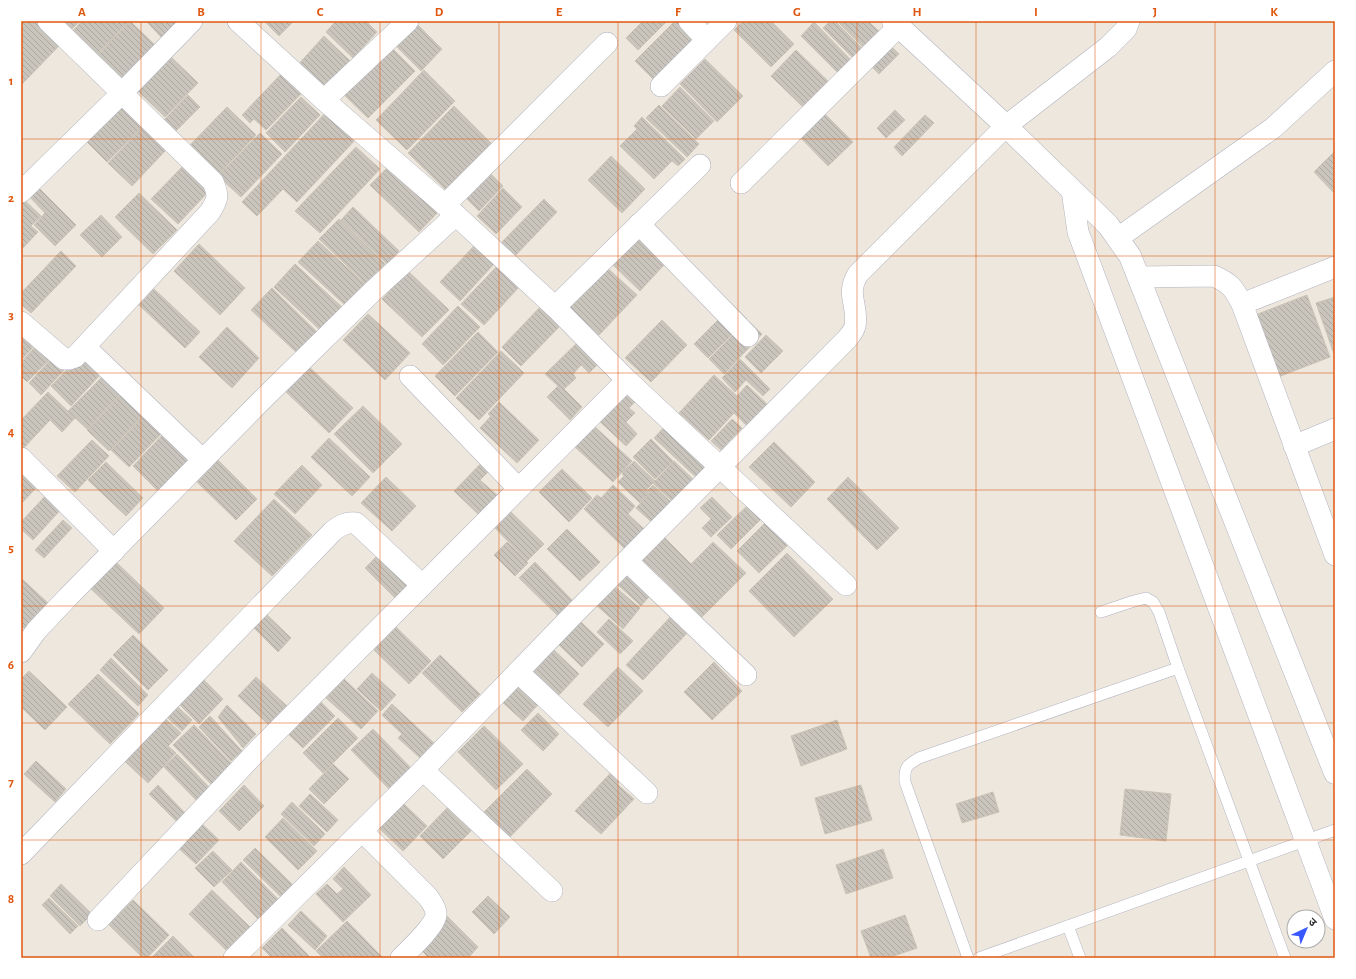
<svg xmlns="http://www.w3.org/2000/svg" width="1356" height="979" viewBox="0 0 1356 979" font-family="'Alegreya Sans','Noto Sans Devanagari',sans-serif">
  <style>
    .building { fill: url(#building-back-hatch); stroke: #cac4b6 }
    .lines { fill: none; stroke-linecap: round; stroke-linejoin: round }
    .service-casing { stroke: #b1b3c0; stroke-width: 12 }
    .minor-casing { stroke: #b1b3c0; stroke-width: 22 }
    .tertiary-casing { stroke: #b1b3c0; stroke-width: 23 }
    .service { stroke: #fff; stroke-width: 11 }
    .minor { stroke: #fff; stroke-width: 21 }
    .tertiary { stroke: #fff; stroke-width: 22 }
    .grid { fill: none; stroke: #df570e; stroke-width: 1; stroke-opacity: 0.55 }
    .neatline { fill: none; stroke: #df570e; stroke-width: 1.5 }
    .grid-label { font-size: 13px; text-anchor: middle; font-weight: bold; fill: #df570e }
  </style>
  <defs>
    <pattern id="building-back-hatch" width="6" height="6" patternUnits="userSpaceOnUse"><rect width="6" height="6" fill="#c9c5bc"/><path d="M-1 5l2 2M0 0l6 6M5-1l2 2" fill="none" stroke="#ada9a2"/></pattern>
  </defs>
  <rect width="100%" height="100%" fill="#eee7dd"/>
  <g class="building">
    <path d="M21 21H34L59 46 22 84 21 83Z"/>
    <path d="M54 21H80L67 34Z"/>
    <path d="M82 21H129L93 59 69 35Z"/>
    <path d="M130 21 154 44 120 80 96 57Z"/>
    <path d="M146 21H179L162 38Z"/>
    <path d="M264 21H294L279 36Z"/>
    <path d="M336 21H366L377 32 353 58 326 32Z"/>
    <path d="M414 21 442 49 421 71 392 42Z"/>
    <path d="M643 21H667L638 50 626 38Z"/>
    <path d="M675 21H683L699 38 655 81 635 61Z"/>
    <path d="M743 21H771L794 44 771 67 734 30Z"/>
    <path d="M830 21H835L864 50 854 59 823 28Z"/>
    <path d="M837 21H868L883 35 867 51Z"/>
    <path d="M814 22 852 61 839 74 801 36Z"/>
    <path d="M324 36 350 61 323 90 297 66Z"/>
    <path d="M387 43 415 71 368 118 340 91Z"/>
    <path d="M889 44 899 54 879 74 869 64Z"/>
    <path d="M796 50 831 84 806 110 771 76Z"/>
    <path d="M169 55 198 83 165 117 136 89Z"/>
    <path d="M705 59 743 96 717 122 680 84Z"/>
    <path d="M424 70 455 101 407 150 376 120Z"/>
    <path d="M282 73 303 92 266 130 254 119 250 123 242 115Z"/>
    <path d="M680 87 714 121 696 139 662 106Z"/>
    <path d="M188 95 200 107 172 135 160 124Z"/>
    <path d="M301 97 320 115 285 152 266 133Z"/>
    <path d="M120 103 143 126 107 162 84 139Z"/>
    <path d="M659 105 699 144 687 157 646 118Z"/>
    <path d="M454 106 491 143 445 189 408 153Z"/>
    <path d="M227 107 256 135 220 173 190 145Z"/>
    <path d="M329 109 358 137 297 202 283 189 257 216 242 202Z"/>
    <path d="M895 110 905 120 886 138 877 128Z"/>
    <path d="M823 112 853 142 828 166 799 136Z"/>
    <path d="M925 115 934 123 902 156 894 147Z"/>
    <path d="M642 117 685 159 678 166 672 161 654 179 620 146 637 129 634 126Z"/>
    <path d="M143 127 166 150 132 186 108 163Z"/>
    <path d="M260 133 282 154 241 197 218 176Z"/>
    <path d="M356 147 380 169 320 233 295 211Z"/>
    <path d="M1335 151V194L1314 172Z"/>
    <path d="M611 156 645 189 622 213 588 180Z"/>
    <path d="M391 164 439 211 419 232 370 185Z"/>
    <path d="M183 166 209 191 178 224 151 199Z"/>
    <path d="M486 169 503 186 479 211 462 194Z"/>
    <path d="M36 185 76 225 55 246 34 225 45 213 27 194Z"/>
    <path d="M503 188 522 207 496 234 477 216Z"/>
    <path d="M139 193 177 230 153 254 115 217Z"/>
    <path d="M21 197 41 216 31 226 38 232 21 250Z"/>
    <path d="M544 199 557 212 514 257 500 244Z"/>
    <path d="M353 207 399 251 387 264 341 220Z"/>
    <path d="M101 215 122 237 102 257 80 235Z"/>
    <path d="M339 219 385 264 366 284 319 239Z"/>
    <path d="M645 226 674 254 640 291 610 262Z"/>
    <path d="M318 241 366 285 346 306 298 262Z"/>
    <path d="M199 244 245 288 220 315 174 271Z"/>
    <path d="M474 246 494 264 460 301 440 282Z"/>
    <path d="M61 251 76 266 31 313 21 304V293Z"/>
    <path d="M295 264 342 307 320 330 274 287Z"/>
    <path d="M499 264 521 285 484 325 461 304Z"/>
    <path d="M604 265 637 295 599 335 567 305Z"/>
    <path d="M408 271 449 310 422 337 382 299Z"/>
    <path d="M272 288 318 333 298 354 251 310Z"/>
    <path d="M154 289 200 332 185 348 139 305Z"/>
    <path d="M1307 295 1330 357 1273 379 1250 317Z"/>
    <path d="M1335 297V353L1334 354 1316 303Z"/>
    <path d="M733 305 747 319 708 358 694 344Z"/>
    <path d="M458 306 480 327 443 365 422 344Z"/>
    <path d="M541 306 561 325 521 366 502 347Z"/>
    <path d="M368 314 410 353 385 380 343 340Z"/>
    <path d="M662 320 687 345 651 382 625 358Z"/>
    <path d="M747 320 762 334 724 374 709 359Z"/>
    <path d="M227 327 259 358 232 388 199 357Z"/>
    <path d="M21 328 37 343 21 360Z"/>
    <path d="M478 332 498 352 455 396 435 376Z"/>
    <path d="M766 335 783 351 761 373 745 357Z"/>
    <path d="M579 341 600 362 589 373 581 365 573 374 576 378 564 389 582 407 570 420 547 397 558 386 545 374Z"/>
    <path d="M39 343 53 356 27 382 21 376V362Z"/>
    <path d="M501 351 524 373 479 420 456 398Z"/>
    <path d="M82 354 102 373 71 406 51 386Z"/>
    <path d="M53 357 65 369 41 395 29 383Z"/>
    <path d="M740 359 770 389 763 396 746 380 735 392 722 378Z"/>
    <path d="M305 363 353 408 329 433 282 388Z"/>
    <path d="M714 375 737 396 747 385 767 404 747 426 734 413 709 440 679 413Z"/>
    <path d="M103 376 121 394 87 429 68 411Z"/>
    <path d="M630 383 642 395 629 408 635 413 626 422 637 434 626 446 596 418Z"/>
    <path d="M48 392 75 418 62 432 50 420 21 451V420Z"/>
    <path d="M121 395 143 416 109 451 87 430Z"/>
    <path d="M499 402 539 440 517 463 480 428 491 416 488 414Z"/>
    <path d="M363 406 402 444 373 473 334 434Z"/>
    <path d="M145 415 163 432 129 467 111 450Z"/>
    <path d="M732 419 742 428 721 450 711 441Z"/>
    <path d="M667 424 712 466 699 480 654 438Z"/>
    <path d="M594 426 632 461 613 482 575 447Z"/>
    <path d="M168 429 195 455 159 492 133 466Z"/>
    <path d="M329 438 370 477 352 496 311 457Z"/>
    <path d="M651 439 673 461 655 479 633 457Z"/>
    <path d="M92 440 109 456 75 492 57 476Z"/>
    <path d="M774 442 815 482 791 507 749 467Z"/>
    <path d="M491 453 499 461 480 480 498 496 479 515 454 491Z"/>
    <path d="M218 460 257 499 236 520 197 482Z"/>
    <path d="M634 461 655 481 646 490 649 494 640 503 618 482 624 476 622 473Z"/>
    <path d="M674 461 696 482 675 504 653 483Z"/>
    <path d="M106 462 143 498 126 516 88 480Z"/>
    <path d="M302 465 322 485 295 514 274 494Z"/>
    <path d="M562 469 592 498 569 522 539 492Z"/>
    <path d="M21 474 36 488 21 504Z"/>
    <path d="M386 477 416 506 392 531 361 503Z"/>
    <path d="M848 477 899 528 877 550 827 499Z"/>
    <path d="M613 485 635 506 628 514 646 531 627 551 584 509 597 495 601 498Z"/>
    <path d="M653 485 675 506 656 526 636 508 650 493 647 491Z"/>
    <path d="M49 492 64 506 33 540 21 529V522Z"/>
    <path d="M712 497 732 517 711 537 702 528 711 519 700 508Z"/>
    <path d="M274 499 312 535 272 576 234 541Z"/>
    <path d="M754 499 767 513 731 549 717 535Z"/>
    <path d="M511 512 544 544 527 561 495 528Z"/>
    <path d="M774 514 796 537 759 573 737 551Z"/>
    <path d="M63 520 72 528 44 558 35 550Z"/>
    <path d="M567 529 600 562 580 581 547 549Z"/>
    <path d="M664 537 691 564 713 542 746 573 702 617 642 559Z"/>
    <path d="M507 542 528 563 515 576 494 555Z"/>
    <path d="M388 545 420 577 397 600 365 568Z"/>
    <path d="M787 553 833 599 794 637 749 591Z"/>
    <path d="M116 562 164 608 139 634 90 588Z"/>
    <path d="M535 562 573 601 558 616 519 578Z"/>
    <path d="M628 569 653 592 641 606 616 583Z"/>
    <path d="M21 578 48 603 24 628 21 626Z"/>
    <path d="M613 585 640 608 623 629 596 605Z"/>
    <path d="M261 609 291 638 278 652 248 622Z"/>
    <path d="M672 615 689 631 643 680 626 665Z"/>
    <path d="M609 619 633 641 620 654 597 632Z"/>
    <path d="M580 621 604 644 582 667 557 643Z"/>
    <path d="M396 627 431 661 409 684 374 650Z"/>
    <path d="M133 635 168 670 148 690 113 655Z"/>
    <path d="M554 650 579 674 557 697 532 673Z"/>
    <path d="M440 655 480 694 462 712 422 673Z"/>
    <path d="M111 658 148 695 138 706 100 670Z"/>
    <path d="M714 662 742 691 712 720 684 692Z"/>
    <path d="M618 667 643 691 608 727 583 704Z"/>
    <path d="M194 670 223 699 199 724 170 695Z"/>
    <path d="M29 671 67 707 45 730 21 707V679Z"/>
    <path d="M372 673 396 695 381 711 357 689Z"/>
    <path d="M98 674 139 714 110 744 68 704Z"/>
    <path d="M522 675 545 697 523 721 499 699Z"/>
    <path d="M256 677 289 708 271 727 238 696Z"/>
    <path d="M344 679 378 711 361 729 326 698Z"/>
    <path d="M316 697 335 716 303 748 284 730Z"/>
    <path d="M168 698 192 720 182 731 158 709Z"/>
    <path d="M392 704 434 743 420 758 398 738 402 734 382 715Z"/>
    <path d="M227 705 256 734 243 748 218 717Z"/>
    <path d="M158 712 181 733 168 746 176 753 148 783 118 755Z"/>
    <path d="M538 713 559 734 543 751 521 730Z"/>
    <path d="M210 716 242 751 231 761 199 727Z"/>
    <path d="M338 718 358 738 323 773 303 753Z"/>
    <path d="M837 720 847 749 801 766 791 736Z"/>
    <path d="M194 725 234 766 214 787 173 745Z"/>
    <path d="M484 726 523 764 496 790 458 752Z"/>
    <path d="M373 729 412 769 390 790 351 750Z"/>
    <path d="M177 754 211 789 198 802 164 767Z"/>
    <path d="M36 761 66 789 55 802 24 774Z"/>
    <path d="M333 764 349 779 324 804 309 789Z"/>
    <path d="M618 765 627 773 617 784 634 799 601 834 575 811Z"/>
    <path d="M527 769 552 794 503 844 477 819Z"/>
    <path d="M158 785 190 818 181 826 149 794Z"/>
    <path d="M244 785 264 806 239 831 219 811Z"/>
    <path d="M861 785 872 820 825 834 815 798Z"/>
    <path d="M1125 789 1171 794 1166 841 1120 835Z"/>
    <path d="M993 792 999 812 962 823 956 804Z"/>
    <path d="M310 794 338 820 327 832 299 806Z"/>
    <path d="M292 802 325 834 314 846 281 814Z"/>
    <path d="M404 804 427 826 403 851 379 828Z"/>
    <path d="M447 808 471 831 443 859 420 836Z"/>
    <path d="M283 818 317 851 298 870 265 837Z"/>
    <path d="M199 821 219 840 196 864 176 846Z"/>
    <path d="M255 848 294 886 282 898 243 860Z"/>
    <path d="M883 849 893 878 846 894 836 865Z"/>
    <path d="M213 851 232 870 214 887 195 868Z"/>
    <path d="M241 862 280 901 260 921 222 882Z"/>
    <path d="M344 867 371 895 343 922 316 894 327 884 337 894 343 889 333 879Z"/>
    <path d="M61 884 92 914 80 926 50 896Z"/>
    <path d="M212 890 250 927 227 951 189 914Z"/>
    <path d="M488 896 510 917 494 934 472 912Z"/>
    <path d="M49 898 78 926 70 934 42 905Z"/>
    <path d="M133 900 169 935 147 958H143L108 924Z"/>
    <path d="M301 911 327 936 315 950 288 925Z"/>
    <path d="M905 915 917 948 888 958H871L861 931Z"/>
    <path d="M447 916 478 947 468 958H429L417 946Z"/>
    <path d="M347 921 383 958H323L316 951Z"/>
    <path d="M282 928 311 958H272L262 948Z"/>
    <path d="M173 936 195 958H151Z"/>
  </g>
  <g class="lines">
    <defs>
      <g id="service">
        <path d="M1101 612 1134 601 1146 598 1153 602 1159 612 1178 668 1285 958"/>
        <path d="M1068 926 1080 958"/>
        <path d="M968 958 905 782C904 767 907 765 919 758L1178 668"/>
        <path d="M979 958 1335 830"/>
      </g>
      <g id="minor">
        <path d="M238 21 324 100 445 205 555 307 627 380 846 585"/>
        <path d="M689 21 707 40"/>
        <path d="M661 86 726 21"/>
        <path d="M324 100 408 21"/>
        <path d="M741 183 898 27"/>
        <path d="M1072 190 1078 232 1335 919"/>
        <path d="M21 192 122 93 192 21"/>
        <path d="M445 205 607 43"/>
        <path d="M639 224 748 336"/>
        <path d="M1118 238 1273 128 1335 71"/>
        <path d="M1139 277 1214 276C1231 284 1233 287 1242 304L1335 555"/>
        <path d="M1242 304 1335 267"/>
        <path d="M555 307 700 165"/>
        <path d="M21 322 64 359H69L75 357 210 212C218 199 219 196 213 182L48 21"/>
        <path d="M85 347 203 460"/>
        <path d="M410 376 518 488"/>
        <path d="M1294 446 1335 429"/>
        <path d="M21 458 114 551"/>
        <path d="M627 561 746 675"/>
        <path d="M21 652 36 631 68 597 258 404 374 290 456 215"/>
        <path d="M518 672 647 793"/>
        <path d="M423 770 552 891"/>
        <path d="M362 831 428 897C431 902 436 907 436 914 437 924 409 950 401 958"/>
        <path d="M21 854 333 531C341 525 346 522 356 523L422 585"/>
        <path d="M98 920 261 747 627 380"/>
        <path d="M234 958 423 770 570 618 847 339C850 335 854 331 855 326 859 305 845 295 858 274L1006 126 1108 47 1126 29 1129 21"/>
      </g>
      <path id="tertiary" d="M893 21 1006 126 1108 225 1130 256 1335 773"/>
    </defs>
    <use href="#service" class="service-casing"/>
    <use href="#minor" class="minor-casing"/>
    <use href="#tertiary" class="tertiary-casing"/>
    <use href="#service" class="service"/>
    <use href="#minor" class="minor"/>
    <use href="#tertiary" class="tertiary"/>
  </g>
  <path class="grid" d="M141 21V958M261 21V958M380 21V958M499 21V958M618 21V958M738 21V958M857 21V958M976 21V958M1095 21V958M1215 21V958M21 139H1335M21 256H1335M21 373H1335M21 490H1335M21 606H1335M21 723H1335M21 840H1335"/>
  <rect width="1356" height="979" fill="none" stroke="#ffffff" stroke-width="44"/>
  <g transform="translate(1306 929) rotate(44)"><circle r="19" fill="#ffffff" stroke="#ababab"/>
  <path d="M0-3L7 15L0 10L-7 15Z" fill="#3958ff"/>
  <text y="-6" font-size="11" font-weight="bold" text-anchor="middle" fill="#2c2c2c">उ</text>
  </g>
  <rect x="22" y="22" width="1312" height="935" class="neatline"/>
  <g class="grid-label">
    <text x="82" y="16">A</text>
    <text x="201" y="16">B</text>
    <text x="320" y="16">C</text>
    <text x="439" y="16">D</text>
    <text x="559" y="16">E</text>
    <text x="678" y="16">F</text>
    <text x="797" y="16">G</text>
    <text x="917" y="16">H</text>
    <text x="1036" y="16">I</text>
    <text x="1155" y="16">J</text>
    <text x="1274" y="16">K</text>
    <text x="11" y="85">1</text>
    <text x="11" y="202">2</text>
    <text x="11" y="319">3</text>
    <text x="11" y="436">4</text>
    <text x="11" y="552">5</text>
    <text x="11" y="669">6</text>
    <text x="11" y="786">7</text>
    <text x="11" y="903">8</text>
  </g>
</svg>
